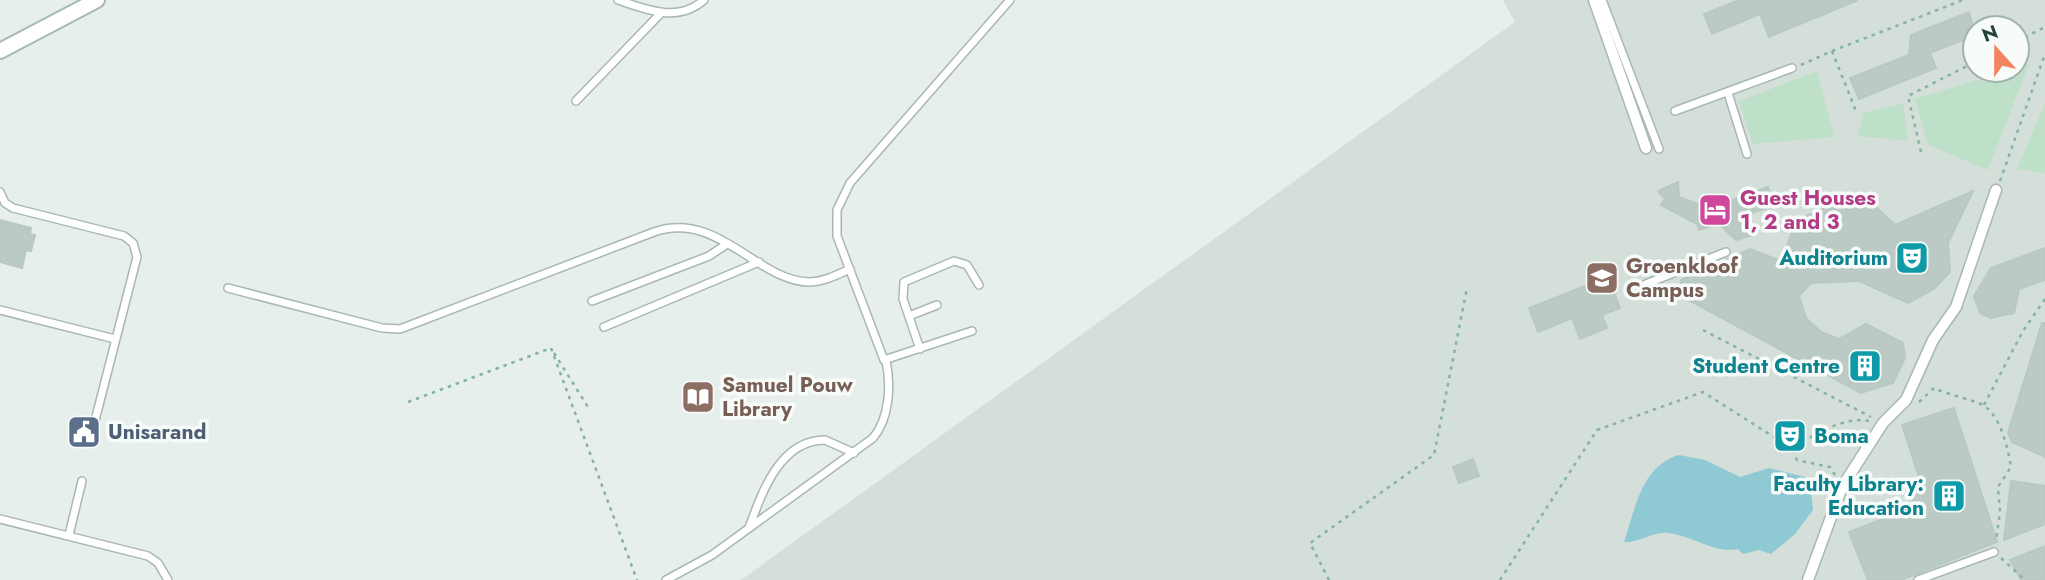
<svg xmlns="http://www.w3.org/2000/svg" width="2045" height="580" viewBox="0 0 2045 580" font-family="Jost,sans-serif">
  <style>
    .built { fill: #d4dfda; fill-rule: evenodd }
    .green { fill: #bfe0c8 }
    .water { fill: #8ec9d4 }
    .building { fill: #bbcac4; stroke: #b8c9c2; stroke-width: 2 }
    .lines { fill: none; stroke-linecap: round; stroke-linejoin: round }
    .service-casing { stroke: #a8b8b2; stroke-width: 10 }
    .pedestrian-casing { stroke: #a8b8b2; stroke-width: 13 }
    .minor-casing { stroke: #a8b8b2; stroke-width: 18 }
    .path { stroke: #86b3a5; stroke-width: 2.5; stroke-dasharray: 3.5 5; stroke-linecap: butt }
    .service { stroke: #fff; stroke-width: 7 }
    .pedestrian { stroke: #fff; stroke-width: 10 }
    .minor { stroke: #fff; stroke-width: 14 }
    .labels { text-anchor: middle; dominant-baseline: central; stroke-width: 7; stroke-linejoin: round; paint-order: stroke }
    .hotel-label { font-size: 21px; font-weight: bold; fill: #b23c85; stroke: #f7fbf9; text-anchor: start }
    .culture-label { font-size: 21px; font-weight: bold; fill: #0d838f; stroke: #f7fbf9; text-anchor: end }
    .education-label { font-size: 21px; font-weight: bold; fill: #785e54; stroke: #f7fbf9; text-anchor: start }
    .service-label { font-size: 21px; font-weight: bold; fill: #4e5e75; stroke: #f7fbf9; text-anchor: start }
  </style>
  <rect width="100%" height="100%" fill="#e6efeb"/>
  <path class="built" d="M1503 0H2045V580H741L1515 22ZM1975 28H2017V70H1975Z"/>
  <g class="green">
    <path d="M2029 64 1988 170 1928 145 1915 99Z"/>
    <path d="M1817 71 1834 137 1753 144 1739 101Z"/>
    <path d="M1903 103 1908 141 1858 136 1863 113Z"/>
    <path d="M2045 103V173L2017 169Z"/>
  </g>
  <path class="water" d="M1679 455 1705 460 1740 477 1769 468 1805 477 1811 489 1813 510 1795 534 1771 554 1759 550 1743 554 1738 549C1715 554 1691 535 1668 533 1652 531 1640 543 1624 542 1635 510 1641 466 1679 455Z"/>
  <g class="building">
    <path d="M1739 0H1858L1769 37 1760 14 1712 34 1704 14Z"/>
    <path d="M1969 12 1975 35 1930 53 1936 68 1859 99 1850 78 1909 55 1911 35Z"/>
    <path d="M1678 182 1679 197 1703 206 1727 202 1768 187 1774 206 1748 214 1755 234 1736 240 1719 224 1699 230 1697 224 1661 205 1665 199 1658 191Z"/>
    <path d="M1973 191 1948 243 1950 272 1934 289 1908 303 1859 281 1811 283 1799 296 1806 318 1821 332 1839 339 1866 324 1903 343 1905 358 1893 383 1861 393 1681 296V280L1750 249 1781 261 1796 221 1831 205 1870 201 1895 225Z"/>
    <path d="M0 220 31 228 30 234 35 235 31 251 26 250 22 268 0 262Z"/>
    <path d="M2045 248V280L2019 289 2014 313 1991 318 1980 313 1974 296 1991 268Z"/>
    <path d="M1608 277 1620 308 1602 315 1607 328 1580 339 1572 318 1538 332 1529 308Z"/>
    <path d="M2042 323H2045V457L2012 442 2008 433Z"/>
    <path d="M1954 408 1997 542 1901 580H1868L1849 532 1909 509 1921 483 1902 425Z"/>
    <path d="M1473 459 1479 476 1459 483 1453 467Z"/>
    <path d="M2011 481 2045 486V524L2004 540Z"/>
    <path d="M2045 546V580H2021L2010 560Z"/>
  </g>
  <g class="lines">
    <defs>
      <g id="service">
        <path d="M618 0C648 10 678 23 704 0"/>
        <path d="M1602 0 1659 149"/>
        <path d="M1728 93 1747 154"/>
        <path d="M576 101 661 13"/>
        <path d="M1675 111 1792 68"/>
        <path d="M0 192 5 203 13 208 124 236 133 243 137 257 90 440"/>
        <path d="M1646 284 1726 252"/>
        <path d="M228 288 382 328 400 329 654 232C718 210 757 281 809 282 823 282 837 275 850 269"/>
        <path d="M592 301 709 256 727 244"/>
        <path d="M0 310 115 339"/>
        <path d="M909 316 937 305"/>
        <path d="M604 327 759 262"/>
        <path d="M972 331 884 360 837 236V210L850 183 1010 0"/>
        <path d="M920 349 903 299 904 282 954 261 967 265 979 285"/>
        <path d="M0 519 148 556 158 563 168 580"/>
        <path d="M749 528C762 492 780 440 825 440L854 453"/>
        <path d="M69 535 82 481"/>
        <path d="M666 580 712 555 873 438C890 418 891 384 886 361"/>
        <path d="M1918 580 1994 552"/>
      </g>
      <g id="pedestrian">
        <path d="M1594 0 1646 148"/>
        <path d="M1808 580 1842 487 1883 423 1906 400 1933 340 1956 307 1996 190"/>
      </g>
      <path id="minor" d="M0 51 97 0"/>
    </defs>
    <use href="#service" class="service-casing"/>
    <use href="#pedestrian" class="pedestrian-casing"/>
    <use href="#minor" class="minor-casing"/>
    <g class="path">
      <path d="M2017 41 2045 27"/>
      <path d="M1832 51 1963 0"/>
      <path d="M1801 65 1832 51 1856 111"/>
      <path d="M1921 152 1908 96 1975 62"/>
      <path d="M2000 181 2045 54"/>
      <path d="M1703 330 1871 417"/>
      <path d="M551 348 637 580"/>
      <path d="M554 353 588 407"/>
      <path d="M408 402 551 348"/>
      <path d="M1919 402 1934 388C1949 395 1966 398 1981 404 2000 413 2008 448 2011 467L1998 487 2000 512 1996 541"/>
      <path d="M1984 405 2023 331 2045 299"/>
      <path d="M1835 475 1830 467 1797 460 1792 448C1815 435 1843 416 1869 421"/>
      <path d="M2001 558 2025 580"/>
      <path d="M1329 580 1310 543 1434 455 1467 288"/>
      <path d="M1500 580 1597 430 1703 392 1791 448"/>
    </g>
    <use href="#service" class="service"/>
    <use href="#pedestrian" class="pedestrian"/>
    <use href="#minor" class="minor"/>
  </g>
  <defs>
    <symbol id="hotel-square" viewBox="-11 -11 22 22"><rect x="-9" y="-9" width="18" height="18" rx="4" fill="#d1479c" stroke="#f7fbf9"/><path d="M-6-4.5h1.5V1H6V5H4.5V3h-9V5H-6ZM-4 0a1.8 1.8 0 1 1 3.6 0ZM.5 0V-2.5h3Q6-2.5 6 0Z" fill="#fff"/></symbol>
    <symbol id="theatre-square" viewBox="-11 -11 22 22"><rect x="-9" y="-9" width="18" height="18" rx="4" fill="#0f9aa8" stroke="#f7fbf9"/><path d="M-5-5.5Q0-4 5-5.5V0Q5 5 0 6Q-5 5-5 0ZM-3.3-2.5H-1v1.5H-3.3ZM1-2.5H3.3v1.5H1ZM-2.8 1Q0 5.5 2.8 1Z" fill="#fff"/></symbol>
    <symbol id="university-square" viewBox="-11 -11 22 22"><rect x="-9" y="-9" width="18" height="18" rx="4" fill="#8d6e63" stroke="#f7fbf9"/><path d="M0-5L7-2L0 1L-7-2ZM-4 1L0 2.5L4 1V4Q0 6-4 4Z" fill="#fff"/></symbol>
    <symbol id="building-square" viewBox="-11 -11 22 22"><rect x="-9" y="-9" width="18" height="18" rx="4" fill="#0f9aa8" stroke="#f7fbf9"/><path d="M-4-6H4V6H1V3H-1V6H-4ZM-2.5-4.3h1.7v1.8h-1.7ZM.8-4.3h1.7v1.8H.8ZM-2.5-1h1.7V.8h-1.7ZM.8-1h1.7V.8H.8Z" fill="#fff"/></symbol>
    <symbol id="library-square" viewBox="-11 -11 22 22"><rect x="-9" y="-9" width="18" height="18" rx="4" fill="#8d6e63" stroke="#f7fbf9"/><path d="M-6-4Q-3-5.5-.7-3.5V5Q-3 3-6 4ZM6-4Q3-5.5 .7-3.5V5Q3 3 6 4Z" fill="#fff"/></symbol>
    <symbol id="civic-square" viewBox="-11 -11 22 22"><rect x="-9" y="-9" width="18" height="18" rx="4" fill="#5c6f8a" stroke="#f7fbf9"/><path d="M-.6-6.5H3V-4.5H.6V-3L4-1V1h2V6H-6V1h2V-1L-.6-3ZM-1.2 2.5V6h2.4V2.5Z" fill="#fff"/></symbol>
  </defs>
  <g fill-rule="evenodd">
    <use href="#hotel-square" x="1696" y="191" width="38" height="38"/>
    <use href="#theatre-square" x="1893" y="239" width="38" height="38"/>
    <use href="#university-square" x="1583" y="259" width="38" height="38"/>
    <use href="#building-square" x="1846" y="347" width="38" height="38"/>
    <use href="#library-square" x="679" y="378" width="38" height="38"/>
    <use href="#civic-square" x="65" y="413" width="38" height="38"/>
    <use href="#theatre-square" x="1771" y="417" width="38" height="38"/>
    <use href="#building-square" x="1930" y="477" width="38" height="38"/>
  </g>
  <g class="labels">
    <g class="hotel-label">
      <text x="1740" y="198">Guest Houses<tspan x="1740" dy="24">1, 2 and 3</tspan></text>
    </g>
    <g class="culture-label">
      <text x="1888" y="258">Auditorium</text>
      <text x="1840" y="366">Student Centre</text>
      <text x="1814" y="436" text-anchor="start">Boma</text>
      <text x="1924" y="484">Faculty Library:<tspan x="1924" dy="24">Education</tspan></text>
    </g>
    <g class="education-label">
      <text x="1626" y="266">Groenkloof<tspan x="1626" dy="24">Campus</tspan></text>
      <text x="722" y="385">Samuel Pouw<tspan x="722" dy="24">Library</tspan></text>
    </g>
    <g class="service-label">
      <text x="108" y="432">Unisarand</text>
    </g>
  </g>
  <g transform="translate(1996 49) rotate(339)"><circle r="33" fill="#f7fbf9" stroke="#a3b1ad" stroke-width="2"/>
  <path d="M0-5L12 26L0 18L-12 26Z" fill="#f4845f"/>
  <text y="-10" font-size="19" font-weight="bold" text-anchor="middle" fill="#24423a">N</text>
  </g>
</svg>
